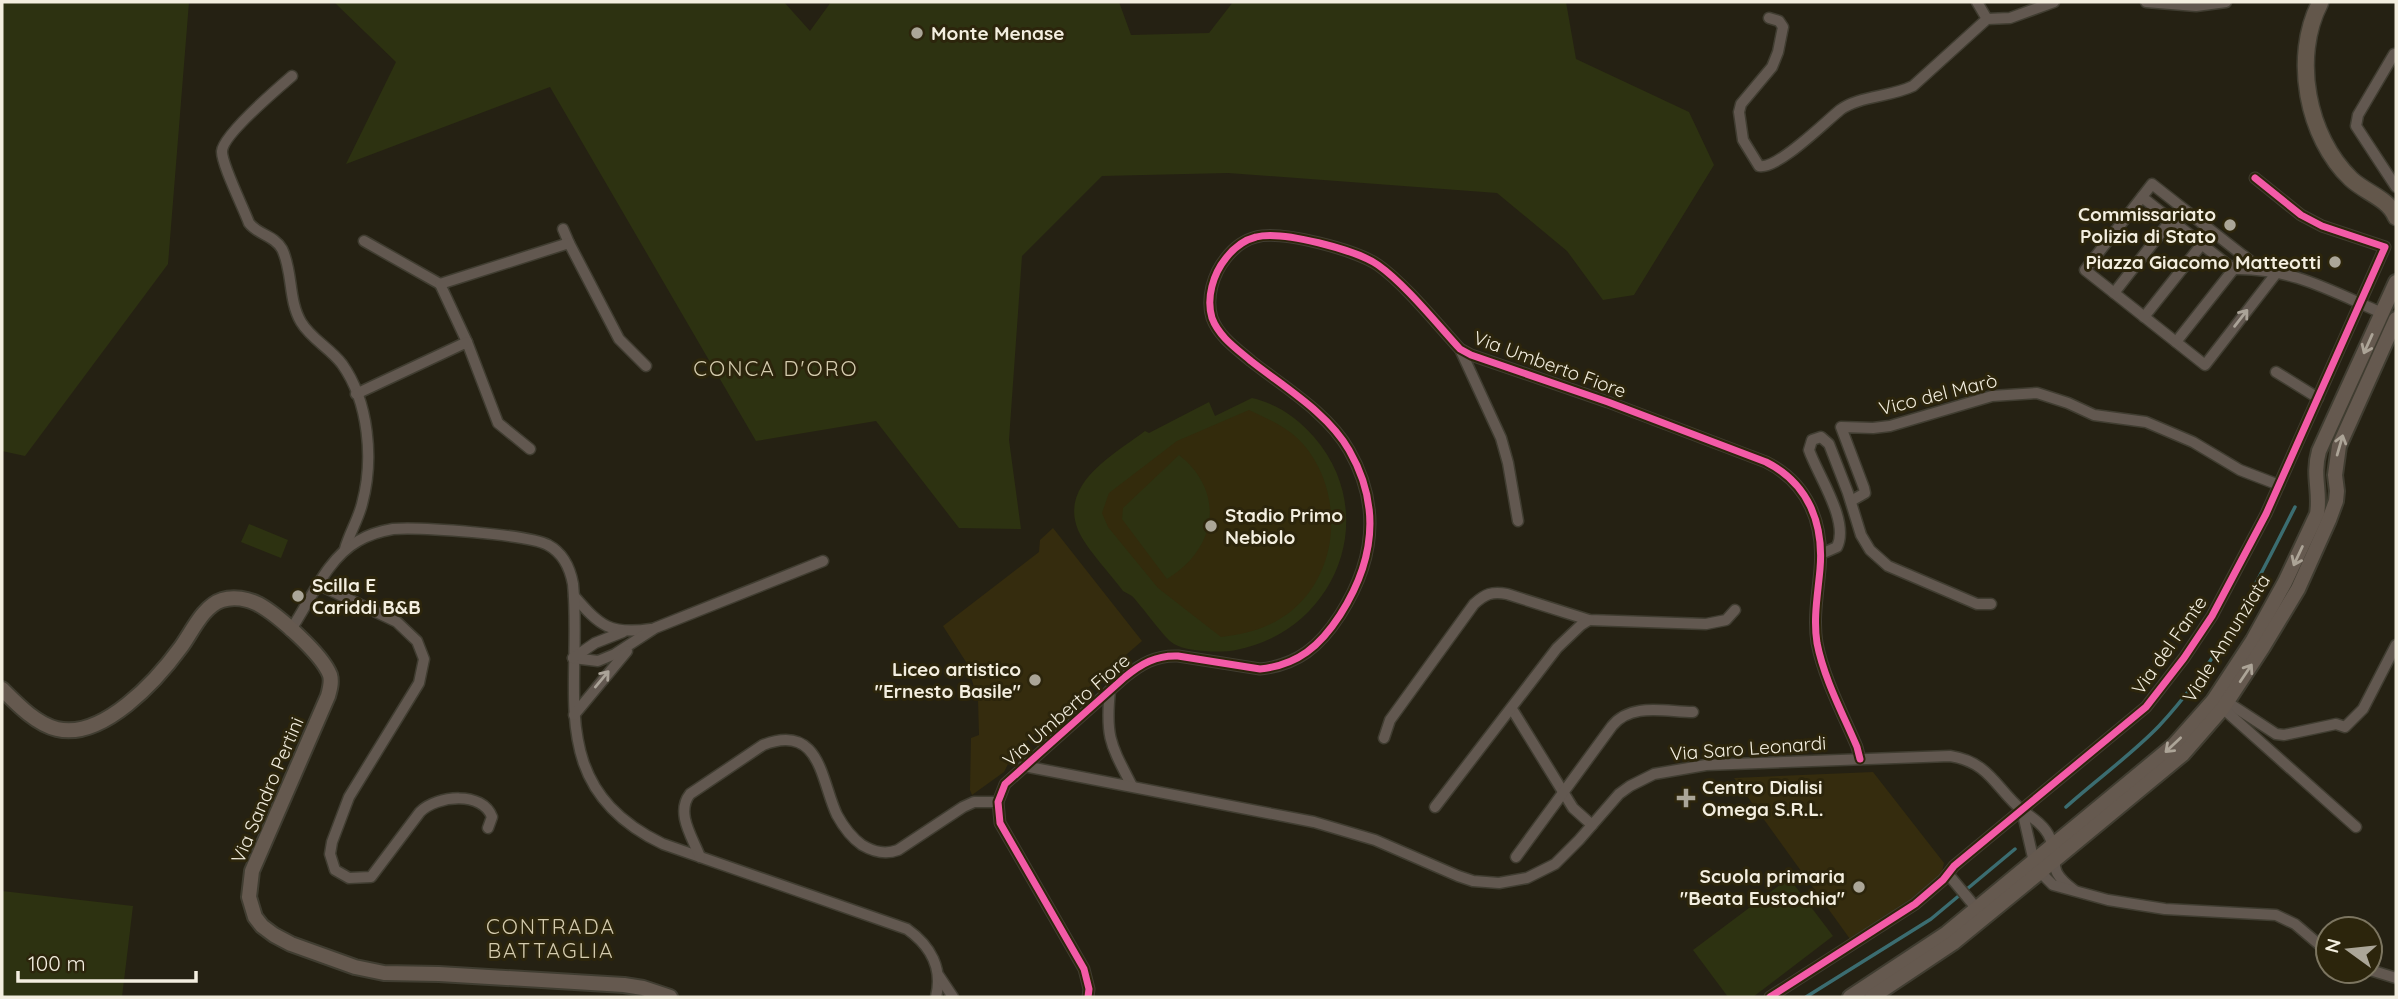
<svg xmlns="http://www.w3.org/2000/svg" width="2398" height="999" viewBox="0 0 2398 999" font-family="Quicksand,sans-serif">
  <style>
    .built { fill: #352c0e }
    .green { fill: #2d3211 }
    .sand { fill: #332b0c; fill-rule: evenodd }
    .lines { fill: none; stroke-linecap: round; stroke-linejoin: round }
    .stream { stroke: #3b6d71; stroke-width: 3.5 }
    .street-casing { stroke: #403d31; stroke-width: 13 }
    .secondary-casing { stroke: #403d31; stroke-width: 18 }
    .primary-casing { stroke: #403d31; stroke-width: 19 }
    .street { stroke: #625850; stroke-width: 10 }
    .secondary { stroke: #65594f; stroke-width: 14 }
    .primary { stroke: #63574b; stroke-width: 16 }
    .cycleway-casing { stroke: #2c250c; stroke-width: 11 }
    .cycleway { stroke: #f35aa7; stroke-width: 7 }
    .oneway { stroke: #aaa398 }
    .oneway2 { stroke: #aca497 }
    .poi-dot { fill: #aba698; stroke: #2c250c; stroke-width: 2.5 }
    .labels { text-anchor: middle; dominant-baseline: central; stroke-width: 6; stroke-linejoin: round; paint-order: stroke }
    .poi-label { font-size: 19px; font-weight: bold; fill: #f3eedf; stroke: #2c250c; text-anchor: start }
    .street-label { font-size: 19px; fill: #f3eedf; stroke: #2c250c }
    .neighbourhood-label { font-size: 21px; letter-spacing: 2px; fill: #d4cbae; stroke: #2c250c }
  </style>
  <rect width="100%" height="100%" fill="#252113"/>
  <g class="built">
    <path d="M1053 528 1142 641 1014 752 1004 772 972 795 970 790 971 738 979 735 978 699 966 662 943 626 1039 552 1040 540Z"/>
    <path d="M1873 772 1944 863 1941 876 1913 898 1850 939 1734 778Z"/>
  </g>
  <g class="green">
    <path d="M2 2H189L168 264 25 456 2 451Z"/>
    <path d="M334 2H784L810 31 831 2H1119L1131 35 1209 33 1233 2H1566L1576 59 1689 112 1714 165 1634 295 1603 300 1567 251 1497 193 1228 173 1102 176 1022 256 1009 440 1021 529 959 528 876 421 756 441 550 87 346 164 396 62Z"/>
    <path d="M1252 398C1277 404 1297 417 1314 437 1382 515 1336 631 1236 650 1222 653 1187 652 1174 644 1164 638 1142 606 1132 596L1123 591C1110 573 1087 550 1078 530 1059 483 1115 454 1145 431L1149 433 1209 402 1215 416Z"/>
    <path d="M249 524 288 540 281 558 241 542Z"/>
    <path d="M1789 878 1833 936 1753 997H1728L1693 950Z"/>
    <path d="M2 891 133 906 122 997H2Z"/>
  </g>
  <path class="sand" d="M1249 410C1268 419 1288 427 1303 444 1344 491 1341 572 1290 612 1269 628 1247 634 1221 637L1158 588 1108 527 1102 513 1109 493 1177 441ZM1179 455C1226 492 1217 549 1167 579L1122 519 1123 508Z"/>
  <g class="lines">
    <g class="stream">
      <path d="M2066 807C2096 780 2131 755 2159 726 2219 662 2256 584 2295 507"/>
      <path d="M1806 997 1931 919 2015 849"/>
    </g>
    <defs>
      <g id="street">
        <path d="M1977 2 1987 19"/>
        <path d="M2146 2 2196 6 2226 2"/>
        <path d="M1769 18 1779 21 1783 27 1778 52 1772 67 1741 104 1739 112 1743 140 1759 166C1777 170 1824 123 1840 110 1858 96 1891 97 1913 86L1987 19 2010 18 2054 2"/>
        <path d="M2394 54 2358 115 2356 126 2396 187"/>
        <path d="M292 76C278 88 223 135 222 151 221 163 244 209 249 223 258 235 274 235 282 249 293 271 288 300 301 322 311 339 330 348 342 364 369 402 374 460 362 504 358 520 349 534 345 549"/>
        <path d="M2142 197 2233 269C2290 267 2331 291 2382 313"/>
        <path d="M563 229 569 243"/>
        <path d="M364 241 440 284"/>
        <path d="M2259 268 2152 184 2085 270 2205 365 2278 271"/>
        <path d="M2114 293 2171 220"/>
        <path d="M2144 317 2202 244"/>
        <path d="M467 342 440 284 569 243 619 339 646 366"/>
        <path d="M2176 342 2244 256"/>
        <path d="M1460 349 1501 438 1508 463 1518 521"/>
        <path d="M2276 372 2318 398"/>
        <path d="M356 394 467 342 498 423 530 449"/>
        <path d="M1851 501 1865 493 1864 488 1841 427 1873 428 1890 426 1992 396 2037 393 2068 403 2094 415 2146 422 2193 442 2240 470 2279 485"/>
        <path d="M1821 554 1837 547C1850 521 1817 474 1809 450L1812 440 1821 437 1829 444 1848 493 1861 535 1870 550 1888 566 1977 604H1991"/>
        <path d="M319 585 397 622 417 641 424 659 419 683 349 797 332 842 330 854 335 870 349 878 371 877 420 812C437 795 483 791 492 817L488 828"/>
        <path d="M574 596C600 626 610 635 651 629"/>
        <path d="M290 631C310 602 326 559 358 541 368 535 381 531 393 529 418 527 528 534 548 545 563 553 570 568 573 584 583 688 542 786 663 844L907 929C931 946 943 969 936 997"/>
        <path d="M573 658 598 661 615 654 655 628 823 561"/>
        <path d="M573 658 595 643 623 632"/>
        <path d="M1110 690C1105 738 1111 745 1132 786"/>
        <path d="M2224 700 2276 734 2284 735 2336 724 2345 727 2363 709 2396 645"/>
        <path d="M2219 705 2356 827"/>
        <path d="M1512 709 1573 808 1592 825"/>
        <path d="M574 715 627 651"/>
        <path d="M1384 738 1390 720 1474 604C1485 594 1492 591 1507 594L1589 620 1706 624 1726 620 1735 610"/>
        <path d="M1024 766 1314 822 1375 840 1458 876 1473 881 1499 883 1527 878 1555 864 1579 840 1619 794 1630 786 1654 774 1706 765 1950 756C1990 762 1996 789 2023 811 2033 818 2045 826 2050 838 2060 864 2045 869 2074 890"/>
        <path d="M1435 807 1557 648 1581 625 1589 620"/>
        <path d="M2022 810 2034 862 2040 872 2053 885 2108 900 2165 909 2276 915 2295 924 2328 952"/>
        <path d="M700 857C693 838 675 813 690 794L763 745C821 722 821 782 837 815 843 826 852 838 862 845 874 852 885 855 898 850L963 807 974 802H998"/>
        <path d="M1516 857 1612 726C1631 702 1666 712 1693 712"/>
        <path d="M1948 874 1977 909"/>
        <path d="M2370 970 2396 978"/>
        <path d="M939 976 953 997"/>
        <path d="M1088 997 1089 989 1084 969 1000 823 998 802 1005 784 1125 677C1141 664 1156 655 1178 656L1260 669C1298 665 1320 646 1340 615 1374 562 1382 507 1349 450 1328 413 1284 387 1251 361 1237 349 1219 337 1212 318 1206 298 1213 274 1226 258 1233 249 1244 240 1256 237 1281 230 1357 250 1378 265 1405 284 1437 324 1460 349L1471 355 1608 402 1766 462C1808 483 1824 523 1820 569 1818 593 1813 618 1817 643 1824 679 1843 714 1857 747L1860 759"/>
        <path d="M1770 997 1915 904 1943 880 1954 866 2146 707 2184 658 2212 616 2266 514 2385 247 2322 226 2301 215 2255 178"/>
      </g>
      <g id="secondary">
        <path d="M2 689C17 704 36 724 57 729 103 740 157 680 181 647 192 632 203 606 222 600 234 596 248 599 258 604 278 615 322 654 330 675 332 682 330 689 328 696L252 871 249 897 255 917 262 926 274 935 291 944 355 967 384 973 439 974 624 985 643 988 670 997"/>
        <path d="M1850 997 1947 933 2174 745 2213 701 2253 640 2285 582 2317 514C2321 492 2312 476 2319 451L2396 282"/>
        <path d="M1872 997 1953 943 2040 872 2183 754 2223 708 2263 647 2298 589 2329 520 2336 501 2337 491 2335 475 2339 446 2396 319"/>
      </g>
      <path id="primary" d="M2320 3C2292 57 2307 137 2351 179 2366 193 2388 198 2396 217"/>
    </defs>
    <use href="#street" class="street-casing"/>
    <use href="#secondary" class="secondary-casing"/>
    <use href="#primary" class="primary-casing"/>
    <use href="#street" class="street"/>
    <use href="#secondary" class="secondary"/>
    <use href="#primary" class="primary"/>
    <defs>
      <g id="cycleway">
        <path d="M1088 997 1089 989 1084 969 1000 823 998 802 1005 784 1125 677C1141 664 1156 655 1178 656L1260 669C1298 665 1320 646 1340 615 1374 562 1382 507 1349 450 1328 413 1284 387 1251 361 1237 349 1219 337 1212 318 1206 298 1213 274 1226 258 1233 249 1244 240 1256 237 1281 230 1357 250 1378 265 1405 284 1437 324 1460 349L1471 355 1608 402 1766 462C1808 483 1824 523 1820 569 1818 593 1813 618 1817 643 1824 679 1843 714 1857 747L1860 759"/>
        <path d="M1770 997 1915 904 1943 880 1954 866 2146 707 2184 658 2212 616 2266 514 2385 247 2322 226 2301 215 2255 178"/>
      </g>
    </defs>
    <use href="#cycleway" class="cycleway-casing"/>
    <use href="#cycleway" class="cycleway"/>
  </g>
  <defs><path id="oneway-shaft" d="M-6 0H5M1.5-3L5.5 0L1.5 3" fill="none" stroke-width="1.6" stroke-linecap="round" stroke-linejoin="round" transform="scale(1.75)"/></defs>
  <g class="oneway">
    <use href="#oneway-shaft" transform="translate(2241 318) rotate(-52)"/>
    <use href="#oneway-shaft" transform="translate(602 679) rotate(-50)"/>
  </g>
  <g class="oneway2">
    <use href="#oneway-shaft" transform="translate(2368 344) rotate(114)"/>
    <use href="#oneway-shaft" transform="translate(2340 445) rotate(-74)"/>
    <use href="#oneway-shaft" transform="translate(2298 556) rotate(115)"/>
    <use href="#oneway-shaft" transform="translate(2246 673) rotate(-56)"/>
    <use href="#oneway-shaft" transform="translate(2173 745) rotate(137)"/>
  </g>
  <g class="poi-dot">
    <circle cx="917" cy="33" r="7"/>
    <circle cx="2230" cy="225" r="7"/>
    <circle cx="2335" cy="262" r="7"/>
    <circle cx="1211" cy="526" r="7"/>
    <circle cx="298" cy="596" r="7"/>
    <circle cx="1035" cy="680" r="7"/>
    <path d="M1682.5 787.5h7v7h7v7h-7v7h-7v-7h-7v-7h7z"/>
    <circle cx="1859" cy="887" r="7"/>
  </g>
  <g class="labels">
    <g class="poi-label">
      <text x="931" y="33">Monte Menase</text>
      <text x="2216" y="214" text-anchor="end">Commissariato<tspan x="2216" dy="22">Polizia di Stato</tspan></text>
      <text x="2321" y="262" text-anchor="end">Piazza Giacomo Matteotti</text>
      <text x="1225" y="515">Stadio Primo<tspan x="1225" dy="22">Nebiolo</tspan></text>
      <text x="312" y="585">Scilla E<tspan x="312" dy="22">Cariddi B&amp;B</tspan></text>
      <text x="1021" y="669" text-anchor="end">Liceo artistico<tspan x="1021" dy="22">"Ernesto Basile"</tspan></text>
      <text x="1702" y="787">Centro Dialisi<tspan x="1702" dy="22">Omega S.R.L.</tspan></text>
      <text x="1845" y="876" text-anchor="end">Scuola primaria<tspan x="1845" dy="22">"Beata Eustochia"</tspan></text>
    </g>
    <g class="street-label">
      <text transform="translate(1550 364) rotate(20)">Via Umberto Fiore</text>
      <text transform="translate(1938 394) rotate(-14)">Vico del Marò</text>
      <text transform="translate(2226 638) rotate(-58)">Viale Annunziata</text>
      <text transform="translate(2169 645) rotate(-55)">Via del Fante</text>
      <text transform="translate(1066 710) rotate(-41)">Via Umberto Fiore</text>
      <text transform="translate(1748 748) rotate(-4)">Via Saro Leonardi</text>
      <text transform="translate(267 790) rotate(-67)">Via Sandro Pertini</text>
    </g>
    <g class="neighbourhood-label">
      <text x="776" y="368">CONCA D'ORO</text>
      <text x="551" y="926">CONTRADA<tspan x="551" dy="24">BATTAGLIA</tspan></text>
    </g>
  </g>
  <rect width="2398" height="999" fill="none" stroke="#f3eedf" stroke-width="7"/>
  <g transform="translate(2349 950) rotate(285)"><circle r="33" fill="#2c250c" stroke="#7c7560" stroke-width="2"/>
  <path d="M0-5L12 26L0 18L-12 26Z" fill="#aba698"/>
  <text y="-10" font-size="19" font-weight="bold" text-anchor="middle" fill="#f3eedf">N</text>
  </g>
  <path d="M18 971v10h178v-10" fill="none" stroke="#f3eedf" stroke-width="3.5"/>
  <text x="28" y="971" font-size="21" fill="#f3eedf" stroke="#2c250c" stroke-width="5" paint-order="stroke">100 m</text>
</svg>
